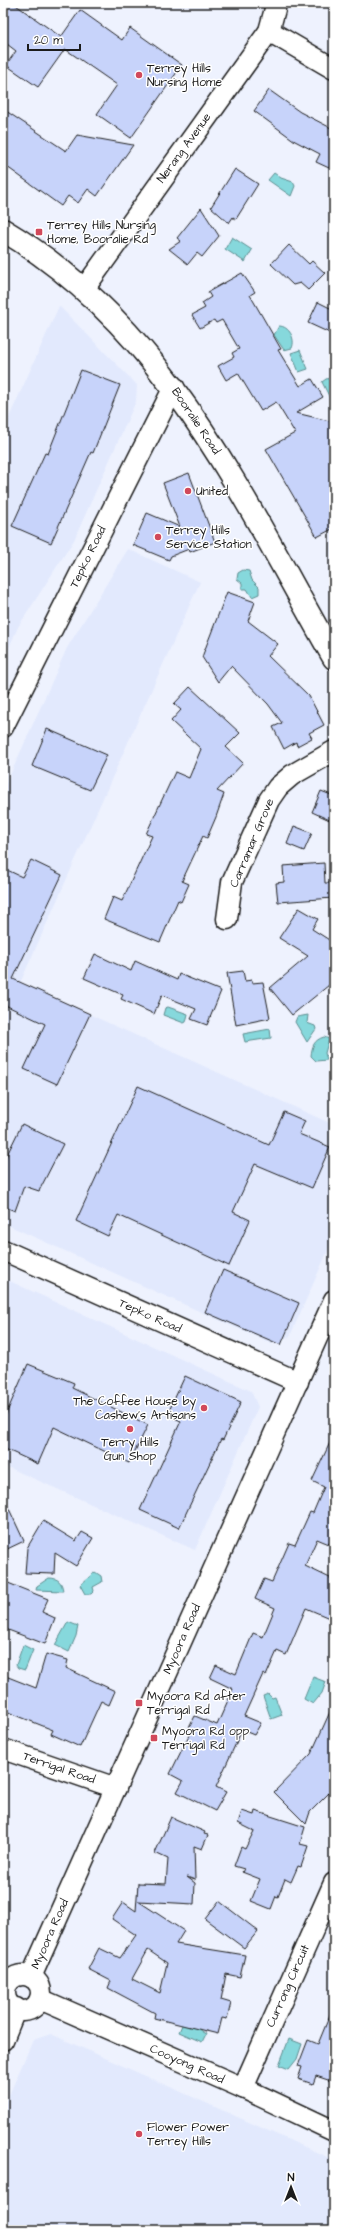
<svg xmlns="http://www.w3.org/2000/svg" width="337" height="2233" viewBox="0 0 337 2233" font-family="'Architects Daughter',sans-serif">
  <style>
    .built { fill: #e2e9fd }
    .water { fill: #86d8dc; stroke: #5c8d8f }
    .building { fill: #c7d3fa; stroke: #1c1c1c; fill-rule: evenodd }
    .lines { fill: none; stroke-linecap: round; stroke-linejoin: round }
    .street-casing { stroke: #1c1c1c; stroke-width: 23 }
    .secondary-casing { stroke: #1c1c1c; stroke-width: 25 }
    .street { stroke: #fff; stroke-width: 20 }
    .secondary { stroke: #fff; stroke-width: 22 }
    .poi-dot { fill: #d1495b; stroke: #fff; stroke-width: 1.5 }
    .labels { text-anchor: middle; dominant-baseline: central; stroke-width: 3; stroke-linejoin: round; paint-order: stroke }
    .poi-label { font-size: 12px; fill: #1c1c1c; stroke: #fff; text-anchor: start }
    .street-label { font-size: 12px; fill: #1c1c1c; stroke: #fff }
  </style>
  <rect width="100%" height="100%" fill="#eef2fe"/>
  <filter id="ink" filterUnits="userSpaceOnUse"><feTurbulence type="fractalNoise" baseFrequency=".025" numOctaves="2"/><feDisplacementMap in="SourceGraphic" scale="8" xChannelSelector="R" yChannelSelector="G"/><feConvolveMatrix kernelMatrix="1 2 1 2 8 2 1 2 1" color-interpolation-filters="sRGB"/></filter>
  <g filter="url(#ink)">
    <g class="built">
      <path d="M59 306 137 385 136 401 74 540 18 627 3 661V431Z"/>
      <path d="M128 549 200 582 20 983 334 1125V1237L290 1336 272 1344 3 1223V791L67 648Z"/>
      <path d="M3 1278 251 1391 258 1407 195 1550 3 1465Z"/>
      <path d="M51 2034 334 2160V2230H3V2109L33 2040Z"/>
    </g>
    <g class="water">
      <path d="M274 173 281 178 293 182 295 186 291 196 268 180Z"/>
      <path d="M232 237 252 250 245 262 225 249Z"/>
      <path d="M279 326C289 326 296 339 292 348L284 350 274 335Z"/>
      <path d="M300 350 308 369 299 372 291 353Z"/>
      <path d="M332 378 334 379 333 404 322 382 326 379Z"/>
      <path d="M243 570 249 571 252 580 259 587V594L252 597 247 589H242V583L237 579 238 573Z"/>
      <path d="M168 1007 188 1014 186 1022 184 1023 163 1015 165 1008Z"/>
      <path d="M308 1015 307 1023 315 1026 316 1029 307 1042 295 1022 297 1017Z"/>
      <path d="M270 1029 271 1038 245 1042 243 1034Z"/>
      <path d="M324 1037 329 1039 325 1053 327 1060 316 1061 311 1056C312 1046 314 1040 324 1037Z"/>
      <path d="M95 1572 101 1576 102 1582 93 1587 94 1591 91 1594H85L80 1585Z"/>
      <path d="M49 1578C58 1578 62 1582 63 1591L36 1590 37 1586Z"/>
      <path d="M68 1622 78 1626 76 1636 69 1652 55 1645Z"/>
      <path d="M23 1645 33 1650 25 1670 18 1668 16 1665Z"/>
      <path d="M313 1677 326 1682 322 1693 313 1704 304 1699Z"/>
      <path d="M268 1694 272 1698 275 1697 282 1715 271 1719 263 1696Z"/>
      <path d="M185 2018C194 2022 197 2030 206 2034L202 2042 179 2032Z"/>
      <path d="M289 2039 302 2044 297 2059 289 2069 279 2065Z"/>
    </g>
    <g class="building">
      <path d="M3 3H13L61 37 80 10 122 40 130 28 182 65 131 138 97 114 117 85 65 49 38 87 6 65 16 51 3 41Z"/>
      <path d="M269 90 300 112 333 129 334 128V162L329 168 316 162 320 154 295 141 254 111Z"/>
      <path d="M3 109 66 151 77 135 133 145 97 196 88 189 78 203 68 196 61 206 3 164Z"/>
      <path d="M235 169 258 184 236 219 233 217 229 223 211 207Z"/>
      <path d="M201 208 219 236 202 257 197 253 188 264 169 249 181 241 177 238Z"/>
      <path d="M289 245 309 264 312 261 325 273 308 290 300 283 293 285 271 264Z"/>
      <path d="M242 273 255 292 250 295 281 349 278 350 300 386 312 379 323 397 296 413 334 422V528L317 537 266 449 295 433 276 402 261 411 238 373 226 380 218 366 234 357 232 353 239 349 222 320 216 323 214 320 200 328 192 315 205 308 202 303 211 297 208 292Z"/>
      <path d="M318 302 334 310V335L308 323Z"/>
      <path d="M81 370 120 385 93 453 91 452 51 543 12 526 45 453 48 454Z"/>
      <path d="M189 473 215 542 190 552 189 549 171 556 169 560 133 545 147 513 180 527 163 483Z"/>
      <path d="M227 592 255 602 248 621 278 644 268 656 309 696 324 725 309 733 312 738 297 746 296 742 284 749 273 727 282 723 268 704 231 666 218 682 202 657Z"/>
      <path d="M190 687 240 733 226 747 243 763 217 791 224 794 216 817 207 838 203 836 182 881 189 884 181 902 178 900 160 942 104 919 113 897 122 901 152 836 146 834 175 772 189 778 201 749 171 721 181 710 174 704Z"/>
      <path d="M47 729 107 755 90 790 32 766Z"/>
      <path d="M321 791 334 796V822L312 812Z"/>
      <path d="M294 826 312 833 304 851 287 844Z"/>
      <path d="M31 860 62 875 13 979 90 1014 57 1084 24 1069 45 1024 3 1004V868L22 877Z"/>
      <path d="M324 863 325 883H332L333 898 278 902 276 883 284 882 283 866Z"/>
      <path d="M299 908 318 919 312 929 334 943V981L292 1015 270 988 308 956 279 938Z"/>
      <path d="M95 954 131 971 135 961 177 980 179 974 221 991 207 1025 191 1019 196 1009 162 995 154 1014 121 999 123 995 84 978Z"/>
      <path d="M243 971 245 981 252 980V983L263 982 270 1018 236 1025 227 973Z"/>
      <path d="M138 1086 269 1145 284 1112 305 1121 299 1134 330 1147 312 1188 255 1164 233 1212 250 1220 229 1266 118 1215 108 1236 76 1221Z"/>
      <path d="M22 1124 63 1144 39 1191 24 1186 15 1211 3 1206V1163Z"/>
      <path d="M223 1270 299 1303 281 1345 205 1312Z"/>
      <path d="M28 1364 74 1383 72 1388 148 1425 129 1463 54 1427 38 1464 3 1448V1421Z"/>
      <path d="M185 1376 241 1402 223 1440 221 1439 179 1528 140 1510 181 1421 167 1415Z"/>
      <path d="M334 1434V1535L329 1544 317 1539 305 1566 334 1580V1620L306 1608 286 1655 277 1651 266 1676 263 1674 244 1716 261 1723 254 1735 242 1730 216 1787 226 1792 215 1811 177 1792 183 1781 170 1774 190 1733 187 1732 195 1716 217 1725 233 1689 210 1678 216 1665 236 1674 253 1633 263 1637 275 1608 255 1599 264 1579 272 1582 289 1543 295 1545 310 1512 313 1513 324 1487 312 1481Z"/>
      <path d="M3 1496 24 1541 3 1551Z"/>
      <path d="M43 1521 76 1541 82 1532 93 1538 76 1566 55 1553 54 1574 25 1573 27 1548Z"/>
      <path d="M3 1581 48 1599 42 1612 55 1618 45 1644 3 1628Z"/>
      <path d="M46 1654 68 1660 66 1668 115 1691 109 1705 101 1701 80 1747 51 1734 53 1730 3 1710V1675L36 1688Z"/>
      <path d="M334 1703V1788L310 1812 306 1824 274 1792 311 1754Z"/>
      <path d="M242 1811 254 1815 255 1811 305 1827 300 1844 308 1846 301 1867 298 1866 291 1882 285 1879 278 1897 276 1896 271 1909 251 1901 260 1879 242 1872 244 1869 234 1866 241 1847 245 1849 254 1831 238 1823Z"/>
      <path d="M171 1817 205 1832 204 1834 208 1835 202 1849 194 1846 195 1880 187 1877 195 1883 194 1904 138 1901 184 1931 176 1944 245 1955 240 1977 226 1974 221 2000 231 2003 227 2019 222 2018 218 2034 154 2018 155 2013 108 1988 111 1981 88 1969 99 1948 120 1958 136 1935 112 1919 123 1902 136 1911 138 1883 166 1884 168 1859 155 1853ZM148 1950 167 1963 160 1993 132 1979Z"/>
      <path d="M219 1901 258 1931 244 1948 205 1919Z"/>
      <path d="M334 2005V2082L316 2076 313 2084 298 2079 302 2067 298 2066 308 2040 318 2044Z"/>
    </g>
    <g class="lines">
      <defs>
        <g id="street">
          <path d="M269 31 334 69"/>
          <path d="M84 289 269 31 275 9 274 3"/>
          <path d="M3 727 174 387"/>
          <path d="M227 919 232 882 269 800 278 787 292 775 334 751"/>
          <path d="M3 1250 298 1382"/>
          <path d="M3 1749 116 1788"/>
          <circle cx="23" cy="1993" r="18"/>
          <path d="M31 1977 334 1300"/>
          <path d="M40 1999 243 2088 334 2131"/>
          <path d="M3 2040 16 2008"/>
          <path d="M243 2088 334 1883"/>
        </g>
        <path id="secondary" d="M3 230C169 329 242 498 334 658"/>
      </defs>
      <use href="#street" class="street-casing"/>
      <use href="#secondary" class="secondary-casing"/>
      <use href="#street" class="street"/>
      <use href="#secondary" class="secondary"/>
    </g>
  </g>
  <g class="poi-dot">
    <circle cx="139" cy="75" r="4"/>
    <rect x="35" y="228" width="8" height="8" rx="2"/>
    <circle cx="188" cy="491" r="4"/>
    <circle cx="158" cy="537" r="4"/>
    <circle cx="204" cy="1408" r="4"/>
    <circle cx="130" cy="1429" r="4"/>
    <rect x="135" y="1699" width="8" height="8" rx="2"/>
    <rect x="150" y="1734" width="8" height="8" rx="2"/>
    <circle cx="139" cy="2134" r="4"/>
  </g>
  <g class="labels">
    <g class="poi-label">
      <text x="147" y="68">Terrey Hills<tspan x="147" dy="14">Nursing Home</tspan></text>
      <text x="47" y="225">Terrey Hills Nursing<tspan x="47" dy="14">Home, Booralie Rd</tspan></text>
      <text x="196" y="491">United</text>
      <text x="166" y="530">Terrey Hills<tspan x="166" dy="14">Service Station</tspan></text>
      <text x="196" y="1401" text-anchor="end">The Coffee House by<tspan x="196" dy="14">Cashew's Artisans</tspan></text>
      <text x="130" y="1442" text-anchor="middle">Terry Hills<tspan x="130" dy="14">Gun Shop</tspan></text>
      <text x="147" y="1696">Myoora Rd after<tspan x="147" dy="14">Terrigal Rd</tspan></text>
      <text x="162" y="1731">Myoora Rd opp<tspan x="162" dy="14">Terrigal Rd</tspan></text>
      <text x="147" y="2127">Flower Power<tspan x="147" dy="14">Terrey Hills</tspan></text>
    </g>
    <g class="street-label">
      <text transform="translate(184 148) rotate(-54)">Nerang Avenue</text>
      <text transform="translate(196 421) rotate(56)">Booralie Road</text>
      <text transform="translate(88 557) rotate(-64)">Tepko Road</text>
      <text transform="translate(252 843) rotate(-67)">Carramar Grove</text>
      <text transform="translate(150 1316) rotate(24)">Tepko Road</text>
      <text transform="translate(182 1639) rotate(-66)">Myoora Road</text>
      <text transform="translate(59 1768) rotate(19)">Terrigal Road</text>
      <text transform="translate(50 1934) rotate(-66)">Myoora Road</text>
      <text transform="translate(288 1986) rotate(-66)">Currong Circuit</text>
      <text transform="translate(187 2064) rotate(24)">Cooyong Road</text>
    </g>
  </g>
  <rect width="337" height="2233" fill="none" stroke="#fff" stroke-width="16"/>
  <rect x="8" y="8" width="321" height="2217" fill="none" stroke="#1c1c1c" stroke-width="1.5" filter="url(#ink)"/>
  <g transform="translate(291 2187)" stroke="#ffffff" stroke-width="3" paint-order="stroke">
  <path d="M0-3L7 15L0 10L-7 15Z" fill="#1c1c1c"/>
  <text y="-6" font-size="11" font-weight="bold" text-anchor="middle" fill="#1c1c1c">N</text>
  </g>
  <path d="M28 44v6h52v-6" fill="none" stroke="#1c1c1c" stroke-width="2"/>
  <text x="34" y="44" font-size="12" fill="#1c1c1c" stroke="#ffffff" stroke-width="3" paint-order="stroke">20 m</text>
</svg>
